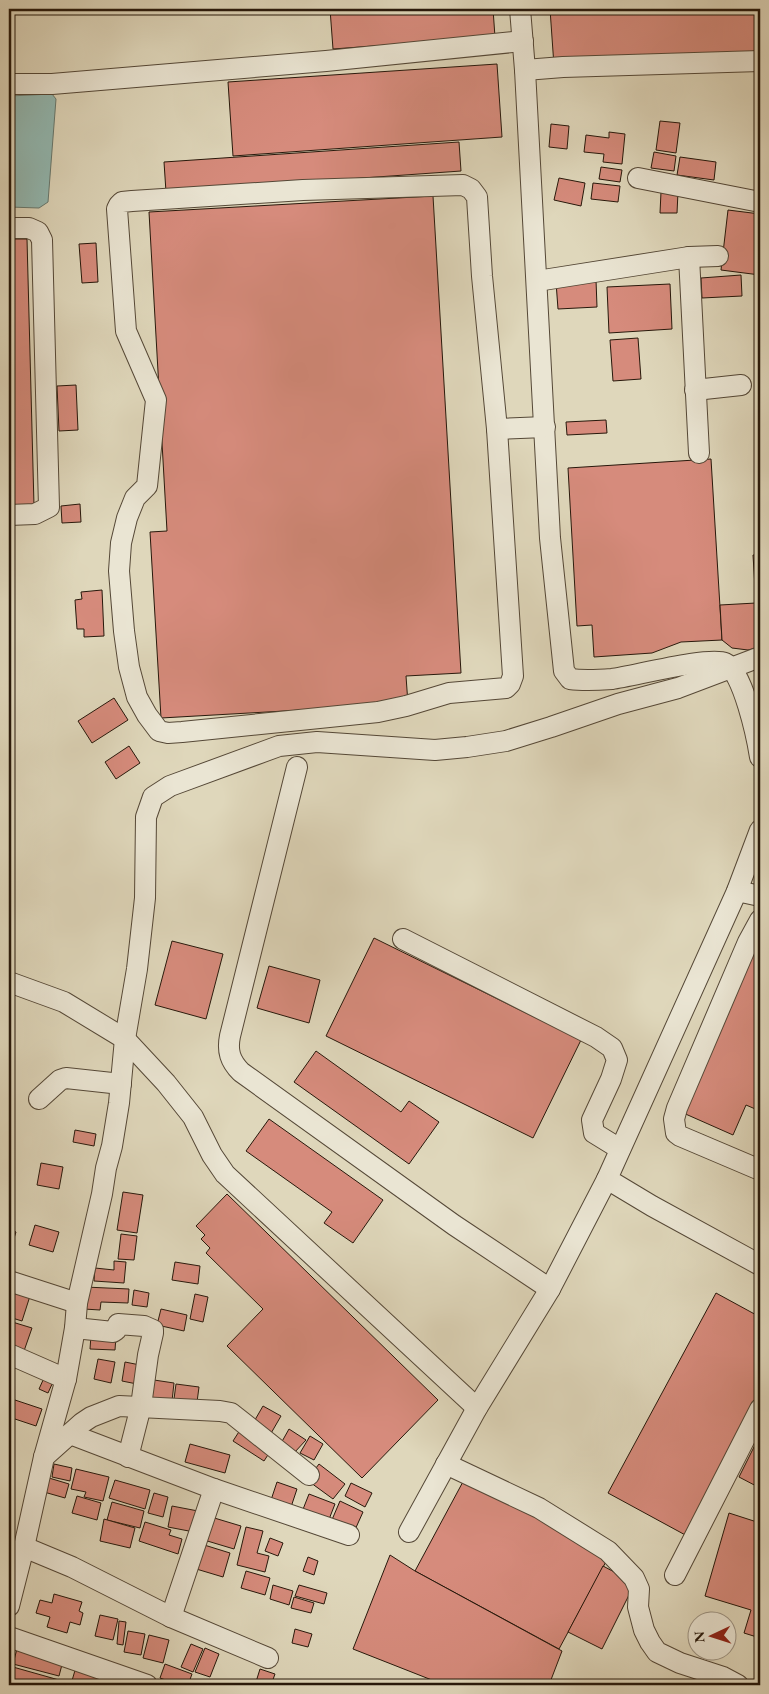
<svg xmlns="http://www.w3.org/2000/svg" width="769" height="1694" viewBox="0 0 769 1694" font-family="'EB Garamond',serif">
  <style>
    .water { fill: #93b9b2; stroke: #68796f }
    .building { fill: #d68b7c; stroke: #27180b }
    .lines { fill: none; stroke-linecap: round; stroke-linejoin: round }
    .minor-casing { stroke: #554837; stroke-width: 22 }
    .minor { stroke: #eae5d3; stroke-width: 20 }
  </style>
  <rect width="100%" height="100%" fill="#dfd7bb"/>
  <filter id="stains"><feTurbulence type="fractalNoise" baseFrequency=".004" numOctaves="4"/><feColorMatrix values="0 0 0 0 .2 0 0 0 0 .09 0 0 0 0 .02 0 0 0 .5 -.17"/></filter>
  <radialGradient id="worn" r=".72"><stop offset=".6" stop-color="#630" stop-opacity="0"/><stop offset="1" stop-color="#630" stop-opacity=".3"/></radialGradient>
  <path class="water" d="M52 94 56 99 48 202 39 208 9 207V96Z"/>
  <g class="building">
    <path d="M330 9H493L495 37 333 49Z"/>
    <path d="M550 9H760V52L554 66Z"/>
    <path d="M497 64 502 137 233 156 228 82Z"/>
    <path d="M660 121 680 123 676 153 656 150Z"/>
    <path d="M551 124 569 126 567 149 549 147Z"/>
    <path d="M609 132 625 134 622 164 603 162 604 154 584 152 586 135 609 138Z"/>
    <path d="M459 142 461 171 166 192 164 162Z"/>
    <path d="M654 152 676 156 674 171 651 168Z"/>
    <path d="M680 157 716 162 714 180 677 175Z"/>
    <path d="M601 167 622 170 620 182 599 179Z"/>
    <path d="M559 178 585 183 581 206 554 200Z"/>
    <path d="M593 183 620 186 618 202 591 199Z"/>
    <path d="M661 192H678L677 213H660Z"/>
    <path d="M433 196 461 673 406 676 408 704 161 718 150 532 167 531 149 212Z"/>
    <path d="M728 210 760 214V275L721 270Z"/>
    <path d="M9 239H27L34 506 9 507Z"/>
    <path d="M96 243 98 282 82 283 79 244Z"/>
    <path d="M741 275 742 296 702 298 701 278Z"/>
    <path d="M596 280 597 307 558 309 556 282Z"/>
    <path d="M670 284 672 329 609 333 607 287Z"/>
    <path d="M638 338 641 379 613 381 610 340Z"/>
    <path d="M76 385 78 430 59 431 57 386Z"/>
    <path d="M606 420 607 433 567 435 566 422Z"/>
    <path d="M711 459 722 640 681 642 652 653 594 657 592 625 577 626 568 468Z"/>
    <path d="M80 504 81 522 62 523 61 506Z"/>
    <path d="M753 555H760V647L748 650 732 648 722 640 720 605 756 603Z"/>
    <path d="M102 590 104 636 84 637V629H77L75 600 82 599 81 592Z"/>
    <path d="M114 698 128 720 92 743 78 721Z"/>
    <path d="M129 746 140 763 116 779 105 762Z"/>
    <path d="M760 927V1111L746 1105 733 1135 681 1112Z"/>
    <path d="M374 938 581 1040 533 1138 326 1036Z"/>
    <path d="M172 941 223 954 206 1019 155 1005Z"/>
    <path d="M269 966 320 980 309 1023 257 1008Z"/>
    <path d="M316 1051 401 1112 409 1101 439 1122 409 1164 294 1082Z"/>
    <path d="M9 1067 13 1068 10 1082 9 1081Z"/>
    <path d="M269 1119 383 1200 353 1243 324 1223 332 1212 246 1151Z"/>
    <path d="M75 1130 96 1134 94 1146 73 1142Z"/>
    <path d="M41 1163 63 1167 59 1189 37 1185Z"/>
    <path d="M123 1192 143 1195 137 1233 117 1230Z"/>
    <path d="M227 1194 438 1400 362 1478 227 1346 263 1309 206 1253 210 1248 201 1239 205 1235 196 1226Z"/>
    <path d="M35 1225 59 1232 53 1252 29 1245Z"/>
    <path d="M9 1229 16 1232 10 1251 9 1250Z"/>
    <path d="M121 1234 137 1236 134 1260 118 1259Z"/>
    <path d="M114 1261 126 1262 124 1283 94 1281 95 1268 114 1270Z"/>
    <path d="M175 1262 200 1266 198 1284 172 1280Z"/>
    <path d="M85 1287 129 1289 128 1303 101 1302 100 1310 84 1309Z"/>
    <path d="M9 1289 30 1296 22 1321 9 1317Z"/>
    <path d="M134 1290 149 1293 147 1307 132 1305Z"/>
    <path d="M716 1293 760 1317V1404L689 1537 608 1493Z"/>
    <path d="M195 1294 208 1297 203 1322 190 1319Z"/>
    <path d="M161 1309 187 1315 184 1331 157 1325Z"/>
    <path d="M9 1321 32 1328 24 1351 9 1346Z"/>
    <path d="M91 1335 116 1336 115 1350 90 1349Z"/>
    <path d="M98 1359 115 1362 111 1383 94 1379Z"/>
    <path d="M125 1362 140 1365 137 1384 122 1381Z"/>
    <path d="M44 1378 53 1382 48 1393 39 1389Z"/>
    <path d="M154 1380 174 1383 172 1401 152 1399Z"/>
    <path d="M176 1384 199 1387 197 1402 174 1399Z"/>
    <path d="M9 1398 42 1409 36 1426 9 1417Z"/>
    <path d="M263 1406 281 1416 270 1435 252 1425Z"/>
    <path d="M242 1427 273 1447 264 1461 233 1441Z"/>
    <path d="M289 1429 306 1440 294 1453 280 1445Z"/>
    <path d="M760 1435V1488L739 1477Z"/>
    <path d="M310 1436 323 1444 314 1460 300 1453Z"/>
    <path d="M190 1444 230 1455 225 1473 185 1462Z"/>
    <path d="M54 1464 72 1468 70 1481 52 1477Z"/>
    <path d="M319 1464 345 1484 333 1499 307 1480Z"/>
    <path d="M76 1469 109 1477 103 1501 84 1497 86 1492 71 1489Z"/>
    <path d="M49 1478 69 1484 65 1498 44 1492Z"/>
    <path d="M465 1478 609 1556 559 1649 415 1571Z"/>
    <path d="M115 1480 150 1490 145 1509 109 1498Z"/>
    <path d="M277 1482 297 1489 289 1513 269 1506Z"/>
    <path d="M351 1483 372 1493 365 1507 345 1496Z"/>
    <path d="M154 1493 168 1497 163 1517 148 1513Z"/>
    <path d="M309 1494 335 1504 326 1527 300 1517Z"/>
    <path d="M77 1496 101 1503 97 1520 72 1513Z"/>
    <path d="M340 1501 363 1512 354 1532 331 1522Z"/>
    <path d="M112 1502 144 1511 140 1528 107 1520Z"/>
    <path d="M172 1506 198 1511 194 1532 168 1527Z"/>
    <path d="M729 1513 760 1523V1638L744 1633 751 1610 705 1596Z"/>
    <path d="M211 1517 241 1526 234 1549 204 1540Z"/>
    <path d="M104 1519 135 1528 130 1548 100 1541Z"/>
    <path d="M145 1522 171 1530 169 1535 182 1539 178 1554 139 1541Z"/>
    <path d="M246 1527 263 1531 257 1553 269 1556 265 1572 237 1565Z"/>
    <path d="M270 1538 283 1543 278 1556 265 1551Z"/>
    <path d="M201 1544 230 1553 223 1577 193 1568Z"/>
    <path d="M390 1555 415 1571 562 1651 549 1685H442V1684L353 1649Z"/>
    <path d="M308 1557 318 1561 314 1575 303 1571Z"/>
    <path d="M603 1566 635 1583 602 1649 568 1632Z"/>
    <path d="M246 1571 270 1578 265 1595 241 1588Z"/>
    <path d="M273 1585 293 1591 289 1605 270 1599Z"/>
    <path d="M299 1585 327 1593 324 1604 295 1596Z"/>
    <path d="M54 1594 82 1602 79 1611 83 1613 80 1625 70 1622 67 1633 47 1627 50 1617 36 1613 40 1600 52 1603Z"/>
    <path d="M294 1597 314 1603 311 1613 291 1608Z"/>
    <path d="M100 1615 118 1619 113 1640 95 1636Z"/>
    <path d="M119 1621 126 1622 123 1645 117 1644Z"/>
    <path d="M295 1629 312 1634 308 1647 292 1643Z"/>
    <path d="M128 1631 145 1634 141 1655 124 1652Z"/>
    <path d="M149 1635 169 1640 163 1663 143 1658Z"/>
    <path d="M191 1644 203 1649 193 1672 181 1667Z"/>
    <path d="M18 1645 64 1657 59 1676 13 1664Z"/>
    <path d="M205 1648 219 1654 210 1677 195 1672Z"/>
    <path d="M165 1664 192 1674 188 1685H179L160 1678Z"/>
    <path d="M13 1667 59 1680 58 1685H9Z"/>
    <path d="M76 1667 101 1675 98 1685 71 1684Z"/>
    <path d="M260 1669 275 1674 271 1685H255Z"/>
  </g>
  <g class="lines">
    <defs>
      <g id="minor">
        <path d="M520 9 525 70"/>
        <path d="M760 61 563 67 525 70 550 538 564 671 570 679C584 681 599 680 612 679 634 676 710 656 725 663 743 671 757 738 760 757"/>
        <path d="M9 84H52L326 61 523 41"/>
        <path d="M638 178 760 202"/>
        <path d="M463 185 471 189 477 197 482 276 497 429 513 676 510 684 506 688 449 693 406 706 378 712 182 732 168 733 159 731 147 715 137 697 129 667 124 631 119 571 121 543 127 518 135 498 147 486 156 400 126 331 117 209 119 205 122 202 132 201 303 190Z"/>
        <path d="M9 228H29L38 232 42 240 49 507 35 514 9 515"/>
        <path d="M689 257 699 453"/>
        <path d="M537 281 689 257 718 256"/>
        <path d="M695 390 741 385"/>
        <path d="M497 429 545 427"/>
        <path d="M297 767 230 1036C227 1051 230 1061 241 1072L454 1225 550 1289"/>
        <path d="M760 830 737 891 607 1179 652 1206 760 1265"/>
        <path d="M737 891 760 896"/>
        <path d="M760 920 748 942 677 1108 674 1119 676 1133 680 1136 760 1170"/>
        <path d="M403 939 596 1037 612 1048 617 1060 611 1079 592 1120 594 1133 620 1149"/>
        <path d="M9 982 64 1002 125 1039 166 1083 193 1117 212 1155 225 1174 477 1408"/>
        <path d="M39 1099 60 1080 66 1078 121 1084"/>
        <path d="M9 1281 77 1303"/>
        <path d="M75 1328 113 1332 116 1330 118 1324 144 1326 153 1330V1333L148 1355 141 1406 128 1457"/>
        <path d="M9 1354 66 1379"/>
        <path d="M70 1434 214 1489 349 1535"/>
        <path d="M44 1457 82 1423 91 1417 119 1406 220 1411 231 1413 309 1475"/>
        <path d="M446 1464 539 1508 608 1551 634 1578 639 1589 638 1607 644 1630 650 1642 657 1652 680 1663 723 1677 738 1685"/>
        <path d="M409 1532 477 1408 550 1289 607 1179"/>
        <path d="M24 1547 72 1567 171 1617 268 1658"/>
        <path d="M675 1575 760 1409"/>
        <path d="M9 1606 24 1547 44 1457 66 1379 75 1328 77 1303 102 1194 106 1168 112 1146 119 1103 125 1039 137 969 145 898 146 817 153 797 170 786 279 746 317 742 435 750 467 747 506 741 551 727 618 704 678 688 760 657"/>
        <path d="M171 1617 214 1489"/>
        <path d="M9 1637 147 1685"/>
      </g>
    </defs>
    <use href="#minor" class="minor-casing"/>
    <use href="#minor" class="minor"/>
  </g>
  <rect width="769" height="1694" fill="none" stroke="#dfd7bb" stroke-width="30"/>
  <rect x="10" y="10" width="749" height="1674" fill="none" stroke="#27180b" stroke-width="2.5"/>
  <rect x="15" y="15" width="739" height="1664" fill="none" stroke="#27180b"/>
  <g transform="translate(712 1636) rotate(266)"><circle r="24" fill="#eae5d3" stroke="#9c9383"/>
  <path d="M0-4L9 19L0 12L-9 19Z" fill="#8f2418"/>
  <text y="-8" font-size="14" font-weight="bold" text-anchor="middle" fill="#27180b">N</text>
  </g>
  <rect width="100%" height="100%" filter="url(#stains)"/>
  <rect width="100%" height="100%" fill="url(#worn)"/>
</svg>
